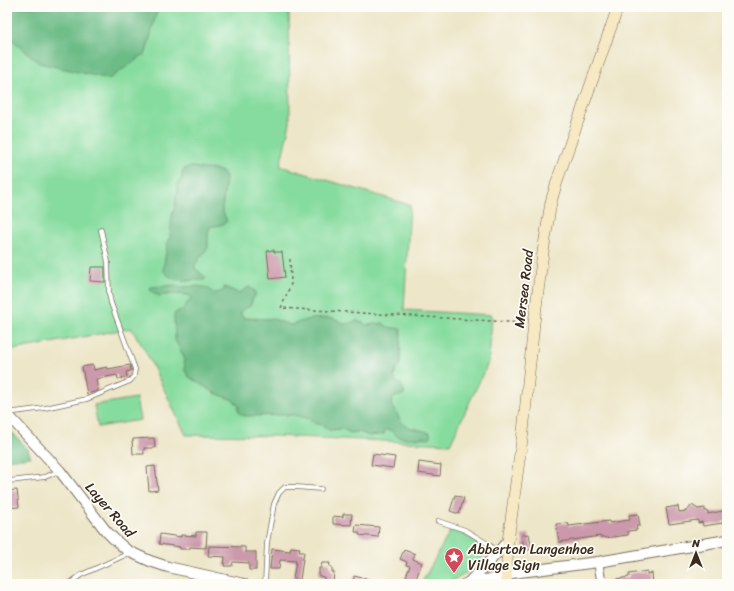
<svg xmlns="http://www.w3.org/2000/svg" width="734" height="591" viewBox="0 0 734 591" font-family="Sriracha,sans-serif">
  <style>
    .green { fill: #86dc9f; stroke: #60835e }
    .forest { fill: #6cbc86; stroke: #547352 }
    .building { fill: #cb99ab }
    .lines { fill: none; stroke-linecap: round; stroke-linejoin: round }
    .service-casing { stroke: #796c5a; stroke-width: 5.5 }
    .minor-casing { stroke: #796c5a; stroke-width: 10 }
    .tertiary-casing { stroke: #796c5a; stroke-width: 12 }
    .secondary-casing { stroke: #796c5a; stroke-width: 12 }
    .path { stroke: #796c5a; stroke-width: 1.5; stroke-dasharray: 3 3; stroke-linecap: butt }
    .service { stroke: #fff; stroke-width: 4 }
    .minor { stroke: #fff; stroke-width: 8 }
    .tertiary { stroke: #fff; stroke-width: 10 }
    .secondary { stroke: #f7e9c3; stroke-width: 11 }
    .labels { text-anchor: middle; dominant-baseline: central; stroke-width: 3.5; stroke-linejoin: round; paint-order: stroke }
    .street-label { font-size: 14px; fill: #3b2a1e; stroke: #fdfcf7 }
    .poi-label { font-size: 14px; fill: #3b2a1e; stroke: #fdfcf7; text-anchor: start }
  </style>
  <rect width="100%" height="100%" fill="#fdfcf7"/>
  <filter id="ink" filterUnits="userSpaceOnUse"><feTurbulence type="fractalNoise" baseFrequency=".025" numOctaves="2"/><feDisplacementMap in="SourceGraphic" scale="8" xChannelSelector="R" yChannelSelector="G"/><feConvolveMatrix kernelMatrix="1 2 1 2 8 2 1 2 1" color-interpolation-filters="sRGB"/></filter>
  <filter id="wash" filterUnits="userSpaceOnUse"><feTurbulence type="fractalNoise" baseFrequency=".012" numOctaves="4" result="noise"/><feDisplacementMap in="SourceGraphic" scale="16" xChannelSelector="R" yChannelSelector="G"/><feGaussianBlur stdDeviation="0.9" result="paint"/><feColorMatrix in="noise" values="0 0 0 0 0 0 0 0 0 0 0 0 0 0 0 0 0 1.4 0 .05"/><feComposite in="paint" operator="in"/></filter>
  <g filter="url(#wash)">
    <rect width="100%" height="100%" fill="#ede6c9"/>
    <g class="green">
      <path d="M7 7H289L290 123 280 166 410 205 404 310 492 315 489 361 450 444 274 436 186 435 146 352 131 328 7 351Z"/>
      <path d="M136 398 140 420 98 427 94 405Z"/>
      <path d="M452 528 488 548V551C481 558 475 567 466 573 454 583 436 584 421 584Z"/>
    </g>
    <g class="forest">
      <path d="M7 7H158L146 53 109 79 39 63 7 35Z"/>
      <path d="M191 167 205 169H215L224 173 226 178 222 210 227 221 224 224 210 227 208 234V248L195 264V268L206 278 204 280C188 280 174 285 163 270L168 240 170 238 172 214 175 209 176 196 178 194 177 186 182 178V171L184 169Z"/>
      <path d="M176 285 181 287 198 286 208 288C213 295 218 294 225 289L224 287 239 293 249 287 255 291V296L252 300 251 305 246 308 240 313 244 318 273 319 291 325 309 319 327 318 334 319 345 324 357 321 363 322 366 325 383 323 388 327 401 329 400 364 396 369 394 377 396 382 401 384 405 394 393 398 391 405C397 410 397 416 401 421 410 431 420 428 430 433V438C420 437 409 440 399 437 392 434 394 429 385 430L384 434 379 435 368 436 360 432 350 433 343 429 329 430 322 425 316 424 309 419 294 415 245 416 239 413 238 409 239 406 233 400 215 393 189 377 185 371 184 357 175 340 174 315 175 313 183 309 191 298 189 295 173 294 159 296 150 290 151 287Z"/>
      <path d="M7 427 28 449 31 457 7 460Z"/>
    </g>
    <g id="blocks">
      <g class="building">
        <path d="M274 250V252H282L285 277 270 279 267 251Z"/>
        <path d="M91 267H105V282L90 281Z"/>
        <path d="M93 365 94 370 107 367 108 369 130 365 131 369V371L126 372 127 377 118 379 117 375 96 379 98 391 87 394 82 367Z"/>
        <path d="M154 438 155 448H144V454H133L132 441H133V439Z"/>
        <path d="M373 454 395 457 393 468 371 465Z"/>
        <path d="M419 462 441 465 440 476 418 473Z"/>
        <path d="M155 466 158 490 149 491 147 467Z"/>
        <path d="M17 490 19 507 7 508V491Z"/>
        <path d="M455 495 464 498 459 514 450 511Z"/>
        <path d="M692 505 698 509 705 508V511H708V514L727 510V521L722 522 723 523 703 526 702 522 698 523V520L669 524 666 508 678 506 679 512 687 511Z"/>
        <path d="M343 514H352L351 525 333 524V516L343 517Z"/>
        <path d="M638 514 640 526H636L637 530 628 531V535L605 538 604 537H600V536L559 542 556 524 568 523 569 526 609 521 610 523 622 521 630 520 629 515Z"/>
        <path d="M356 525 379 527 378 537 359 535V532H355Z"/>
        <path d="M196 532H207L206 548 190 547 189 549H180V547L159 544 160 534 181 537V535L196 536Z"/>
        <path d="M529 534 532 549 524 551 522 535Z"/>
        <path d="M209 546 245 547V552H256V570H249V563L233 562 232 566H224L225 557 208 556Z"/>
        <path d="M291 547 300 548 299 552H304L300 580 293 579 296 561 280 560 279 569H270L272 549 290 551Z"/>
        <path d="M404 550 415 554 413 559 422 563 414 584H411L404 581 410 566 406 565 407 562 400 559Z"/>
        <path d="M322 563H330L329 566 332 567V572H334L333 584 324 583V577L319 576V568H321Z"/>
        <path d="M647 571V574L652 573 653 584H611V580L629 577V574Z"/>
        <path d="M354 576 376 581V584H353Z"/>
      </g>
    </g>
  </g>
  <g filter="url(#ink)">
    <use href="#blocks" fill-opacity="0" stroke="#796c5a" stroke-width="1"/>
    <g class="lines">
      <defs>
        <g id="service">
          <path d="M7 413 45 408 87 399 130 381 134 376 135 369 111 303 109 294 108 262 101 230"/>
          <path d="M7 482 9 481 45 477 59 471"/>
          <path d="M438 521 465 530 488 544 497 551"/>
          <path d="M69 584 81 575 123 556 128 551"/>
          <path d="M265 584 267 543 274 504 279 493 285 487H296L321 489"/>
        </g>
        <path id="minor" d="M598 562 602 584"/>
        <g id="tertiary">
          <path d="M7 414 60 471 106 531 114 539 128 551 150 561 168 567 244 584"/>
          <path d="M468 583 487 564 508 541"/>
          <path d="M465 584 483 580 506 578 512 573 598 562 727 540"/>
        </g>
        <path id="secondary" d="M506 584 508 541 523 432 534 323 543 252 551 202 558 178 618 7"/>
      </defs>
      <use href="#service" class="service-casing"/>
      <use href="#minor" class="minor-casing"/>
      <use href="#tertiary" class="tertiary-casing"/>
      <use href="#secondary" class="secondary-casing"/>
      <path class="path" d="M290 259 291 284 281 308 525 323"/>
      <use href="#service" class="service"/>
      <use href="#minor" class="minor"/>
      <use href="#tertiary" class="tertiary"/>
      <use href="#secondary" class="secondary"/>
    </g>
  </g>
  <defs>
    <symbol id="sight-pin" viewBox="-11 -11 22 30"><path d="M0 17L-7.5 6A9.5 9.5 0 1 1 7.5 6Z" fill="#d1495b" stroke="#fdfcf7"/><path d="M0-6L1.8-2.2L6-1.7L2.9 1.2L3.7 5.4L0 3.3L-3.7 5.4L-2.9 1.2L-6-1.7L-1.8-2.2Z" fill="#fff"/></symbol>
  </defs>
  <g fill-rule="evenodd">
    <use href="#sight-pin" x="443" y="546" width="22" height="30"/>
  </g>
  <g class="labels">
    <g class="street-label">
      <text transform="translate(524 289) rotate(-83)">Mersea Road</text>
      <text transform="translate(110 510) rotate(49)">Layer Road</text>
    </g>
    <g class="poi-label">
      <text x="468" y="549">Abberton Langenhoe<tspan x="468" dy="16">Village Sign</tspan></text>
    </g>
  </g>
  <rect width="734" height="591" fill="none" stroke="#fdfcf7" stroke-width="24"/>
  <g transform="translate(696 553)" stroke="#fdfcf7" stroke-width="3" paint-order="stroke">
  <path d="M0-3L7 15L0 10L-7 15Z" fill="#3b2a1e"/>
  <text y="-6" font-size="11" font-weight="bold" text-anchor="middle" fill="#3b2a1e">N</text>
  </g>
</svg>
